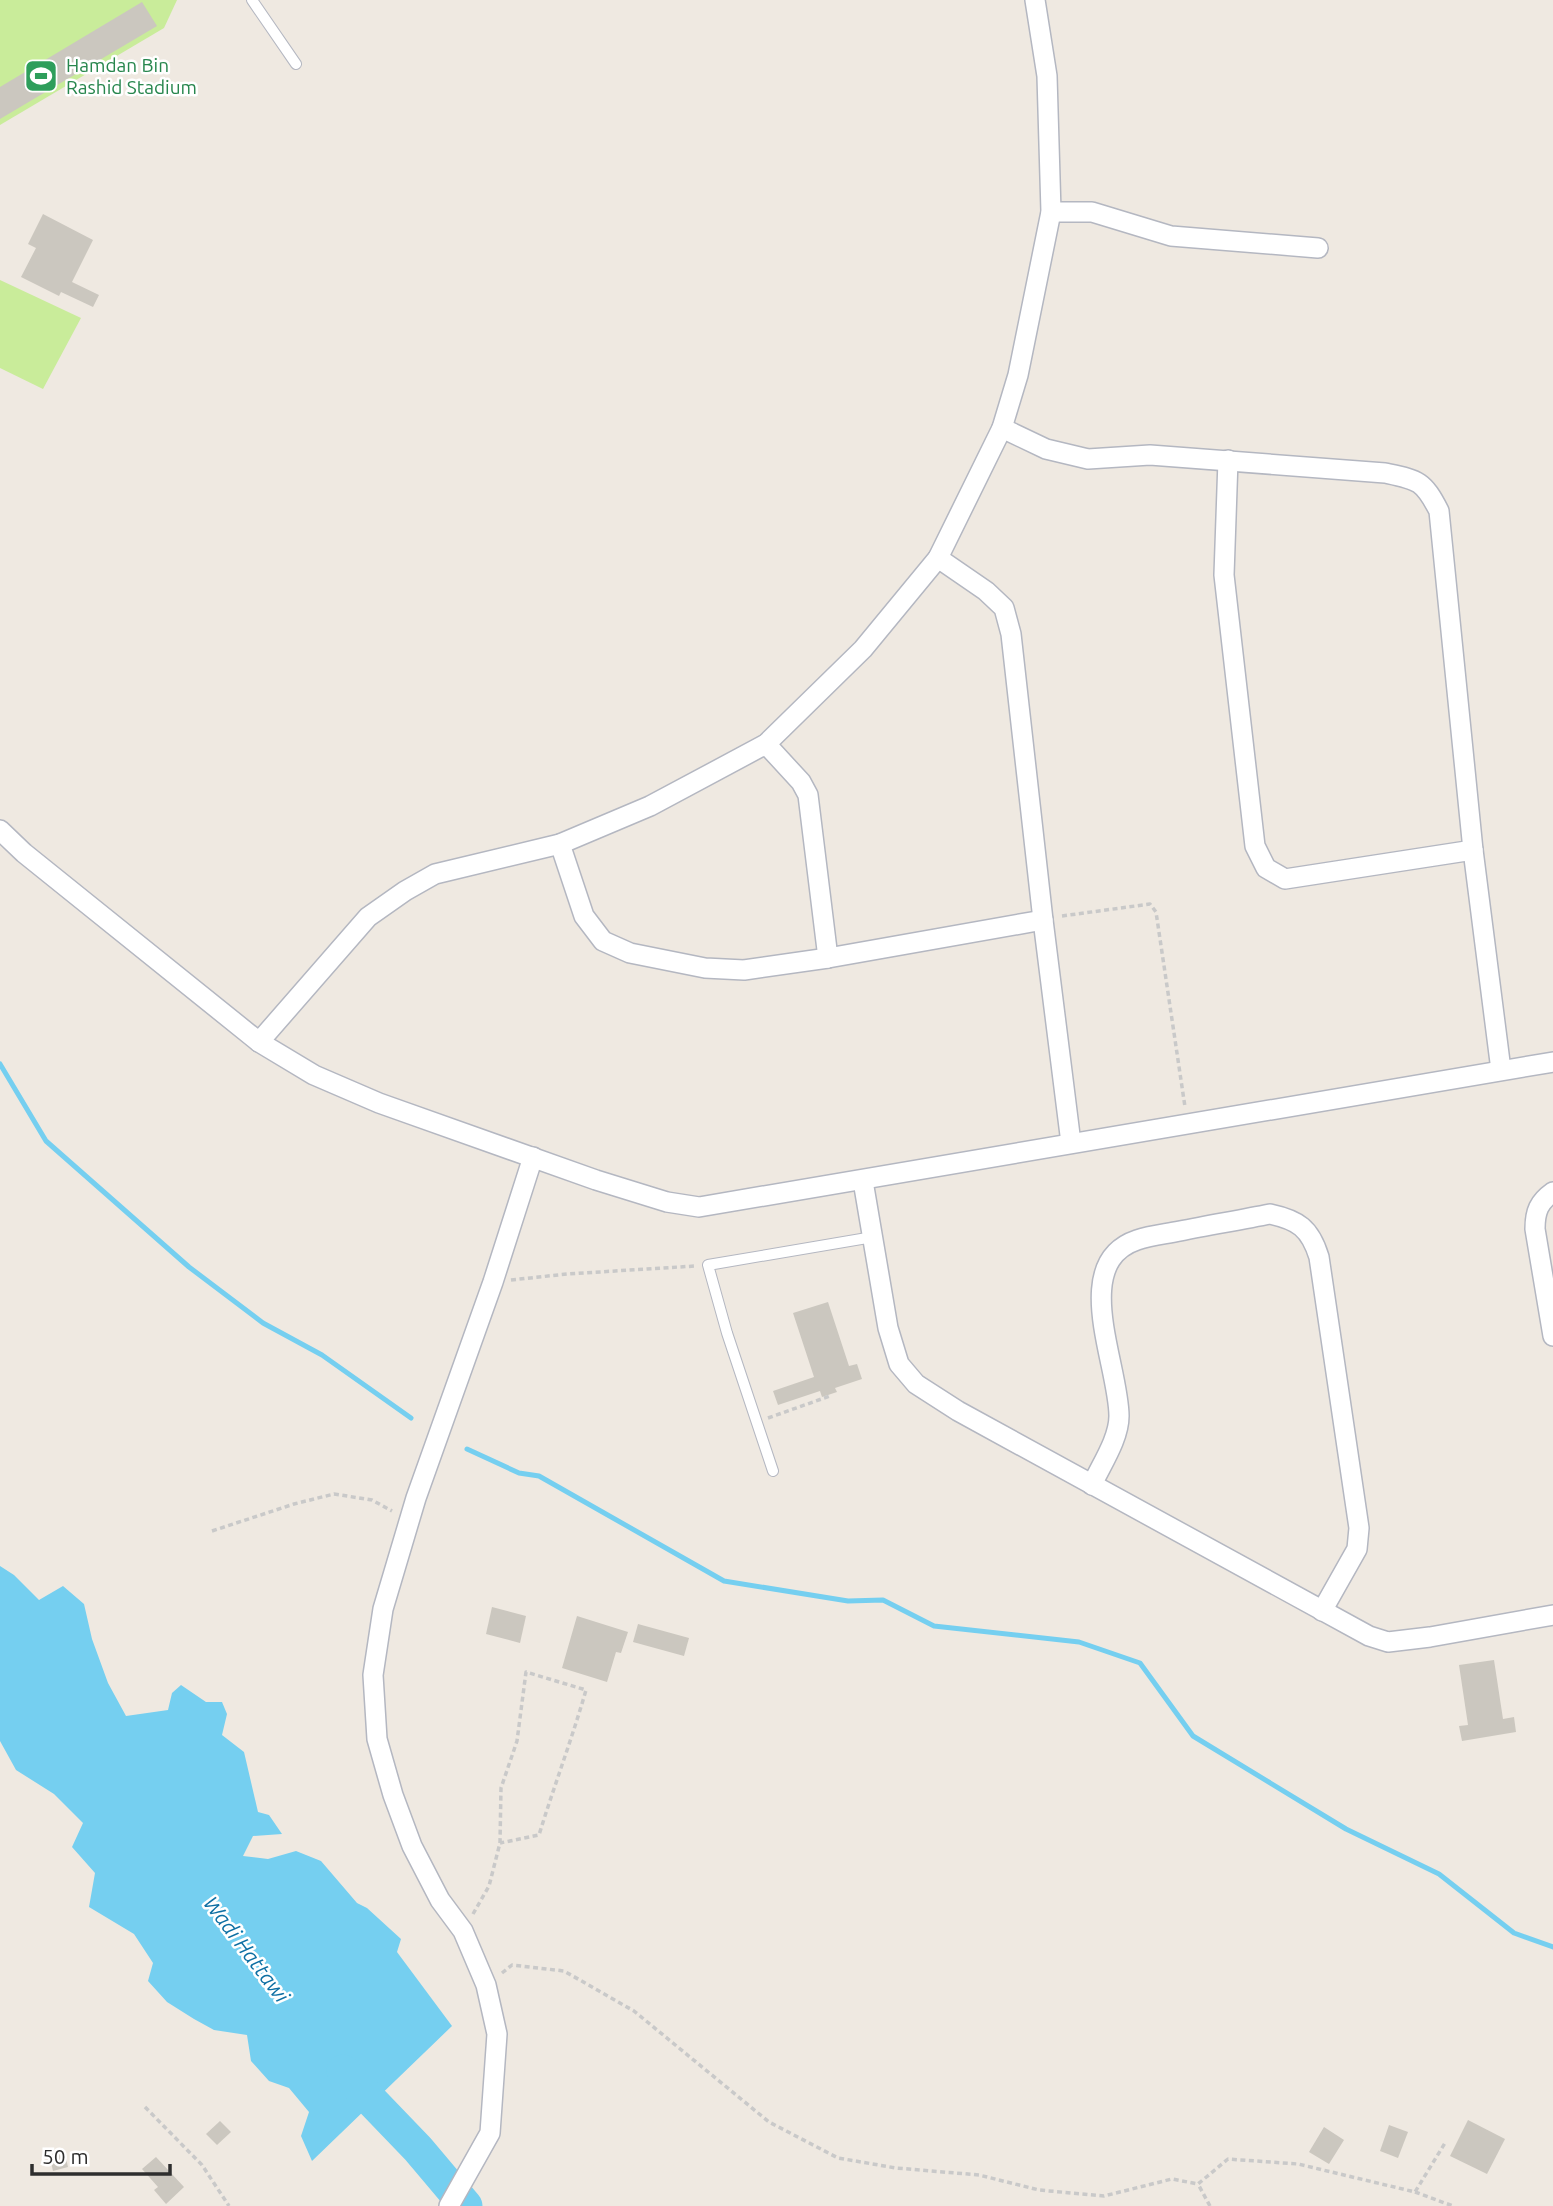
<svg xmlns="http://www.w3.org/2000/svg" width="1553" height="2206" viewBox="0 0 1553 2206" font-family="Ubuntu,sans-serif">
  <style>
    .pitch { fill: #c9ec9a }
    .water { fill: #75cff0 }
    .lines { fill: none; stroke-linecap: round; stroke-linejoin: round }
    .stream { stroke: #75cff0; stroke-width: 5 }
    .river { stroke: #75cff0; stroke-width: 33 }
    .building { fill: #cbc7bf }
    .lane-casing { stroke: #b4b7c1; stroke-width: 12 }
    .street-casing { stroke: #b4b7c1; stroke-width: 22 }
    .path { stroke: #c9c9c9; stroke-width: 3.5; stroke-dasharray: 5 3.5; stroke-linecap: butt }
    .lane { stroke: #fff; stroke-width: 10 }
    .street { stroke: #fff; stroke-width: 19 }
    .labels { text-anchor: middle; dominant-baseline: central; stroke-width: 5; stroke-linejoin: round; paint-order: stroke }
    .leisure-label { font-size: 19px; fill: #27864d; stroke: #fff; text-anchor: start }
    .water-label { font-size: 21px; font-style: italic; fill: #0d6fa3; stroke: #fff }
  </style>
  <rect width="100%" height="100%" fill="#efe9e1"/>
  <g class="pitch">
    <path d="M0 0H177L164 28 0 125Z"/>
    <path d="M0 280 81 318 43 389 0 368Z"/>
  </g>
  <path class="water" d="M0 1566 14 1575 39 1600 63 1586 84 1604 92 1639 108 1683 126 1716 168 1710 172 1693 181 1685 206 1702H222L227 1714 222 1735 244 1752 258 1812 269 1815 282 1834 253 1836 243 1856 268 1859 296 1851 321 1861 357 1903 367 1908 401 1939 397 1952 452 2026 312 2161 301 2136 309 2112 289 2088 269 2081 251 2061 247 2035 214 2030 194 2019 167 2002 148 1981 153 1963 134 1934 89 1907 95 1873 72 1847 83 1823 54 1794 16 1770 0 1741Z"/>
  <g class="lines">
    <g class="stream">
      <path d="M0 1064 46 1141 189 1267 263 1323 322 1355 411 1418"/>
      <path d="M467 1449 519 1473 539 1476 724 1581 848 1601 883 1600 934 1626 1079 1642 1140 1663 1193 1736 1346 1829 1439 1874 1514 1933 1553 1947"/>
    </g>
    <path class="river" d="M343 2071 418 2149 466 2206"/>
  </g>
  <g class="building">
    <path d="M142 2 157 26 0 119V87Z"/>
    <path d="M43 214 93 240 72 282 99 295 93 307 61 292 59 296 21 277 36 248 28 244Z"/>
    <path d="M828 1302 849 1366 857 1364 862 1379 835 1388 837 1392 822 1397 820 1391 778 1405 773 1391 814 1377 793 1313Z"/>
    <path d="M492 1607 526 1616 520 1643 486 1634Z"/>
    <path d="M577 1616 628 1632 621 1653 616 1652 607 1682 562 1668Z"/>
    <path d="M638 1624 689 1638 684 1656 633 1642Z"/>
    <path d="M1494 1660 1503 1719 1514 1717 1516 1732 1462 1741 1459 1726 1468 1725 1459 1665Z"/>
    <path d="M1468 2120 1505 2139 1487 2174 1450 2156Z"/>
    <path d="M220 2121 231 2132 217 2145 206 2134Z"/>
    <path d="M1389 2125 1408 2132 1398 2158 1380 2151Z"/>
    <path d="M1324 2127 1344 2140 1329 2164 1309 2152Z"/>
    <path d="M64 2150 68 2167 53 2171 49 2154Z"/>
    <path d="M156 2157 184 2187 166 2204 154 2190 158 2187 142 2169Z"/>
  </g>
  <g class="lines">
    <defs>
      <g id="lane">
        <path d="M252 0 296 64"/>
        <path d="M773 1471 727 1333 708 1265 873 1237"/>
      </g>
      <g id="street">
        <path d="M1051 212H1092L1171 236 1318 248"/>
        <path d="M1002 428 1046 449 1088 459 1150 455 1385 473C1418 480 1423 480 1439 511L1473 850 1501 1070"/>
        <path d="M1228 460 1224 575 1255 846 1266 868 1285 879 1473 850"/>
        <path d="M938 558 986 591 1004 608 1011 634 1043 920 1071 1143"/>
        <path d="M766 744 801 782 808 795 828 958"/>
        <path d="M0 830 24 853 259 1042 314 1075 379 1103 596 1180 667 1202 699 1207 1553 1062"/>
        <path d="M560 844 584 916 603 941 630 953 705 968 744 970 828 958 1043 920"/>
        <path d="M259 1042 368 917 405 891 435 874 560 844 650 806 766 744 863 649 938 558 1002 428 1018 375 1051 212 1047 76 1035 0"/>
        <path d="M863 1181 888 1328 899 1364 916 1384 958 1411 1369 1636 1388 1642 1430 1637 1553 1615"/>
        <path d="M1553 1192C1539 1202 1535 1211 1535 1229L1553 1336"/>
        <path d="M1092 1485C1101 1465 1119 1439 1119 1416 1119 1365 1069 1263 1137 1240 1151 1235 1166 1234 1180 1231 1210 1225 1240 1220 1270 1214 1298 1220 1310 1228 1319 1257L1359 1528 1357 1549 1322 1611"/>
        <path d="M449 2206 490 2133 497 2034 486 1985 463 1931 440 1900 412 1846 393 1795 377 1739 373 1675 383 1609 416 1498 493 1282 533 1157"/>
      </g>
    </defs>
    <use href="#lane" class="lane-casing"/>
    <use href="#street" class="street-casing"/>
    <g class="path">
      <path d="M1062 916 1150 904 1156 912 1185 1107"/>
      <path d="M511 1280 567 1274 695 1266"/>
      <path d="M768 1418 830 1396 829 1394"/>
      <path d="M212 1531 294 1504 334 1494 372 1500 392 1511"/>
      <path d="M473 1914 489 1886 500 1843 501 1788 517 1741 526 1672 586 1690C572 1739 554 1786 539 1835L500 1843"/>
      <path d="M502 1973 512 1965 564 1971 634 2011 769 2122 838 2158 896 2168 979 2175 1039 2190 1104 2196 1172 2179 1198 2184"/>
      <path d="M145 2107 202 2165 229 2206"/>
      <path d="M1415 2192 1453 2206"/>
      <path d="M1210 2206 1198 2184 1228 2159 1298 2164 1415 2192 1445 2143"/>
    </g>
    <use href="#lane" class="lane"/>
    <use href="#street" class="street"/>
  </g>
  <defs>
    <symbol id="stadium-square" viewBox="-11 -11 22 22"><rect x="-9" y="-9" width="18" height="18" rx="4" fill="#2e9e5b" stroke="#fff"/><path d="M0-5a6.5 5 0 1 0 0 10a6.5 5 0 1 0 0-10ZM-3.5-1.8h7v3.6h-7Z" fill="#fff"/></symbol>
  </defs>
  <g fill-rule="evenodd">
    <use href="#stadium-square" x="22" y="57" width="38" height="38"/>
  </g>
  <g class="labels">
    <g class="leisure-label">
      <text x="66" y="65">Hamdan Bin<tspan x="66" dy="22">Rashid Stadium</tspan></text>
    </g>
    <g class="water-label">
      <text transform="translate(247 1949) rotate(53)">Wadi Hattawi</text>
    </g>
  </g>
  <path d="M32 2164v10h138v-10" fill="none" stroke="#2e2e2e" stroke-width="3.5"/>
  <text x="42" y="2164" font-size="21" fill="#2e2e2e" stroke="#ffffff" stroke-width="5" paint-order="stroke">50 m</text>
</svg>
